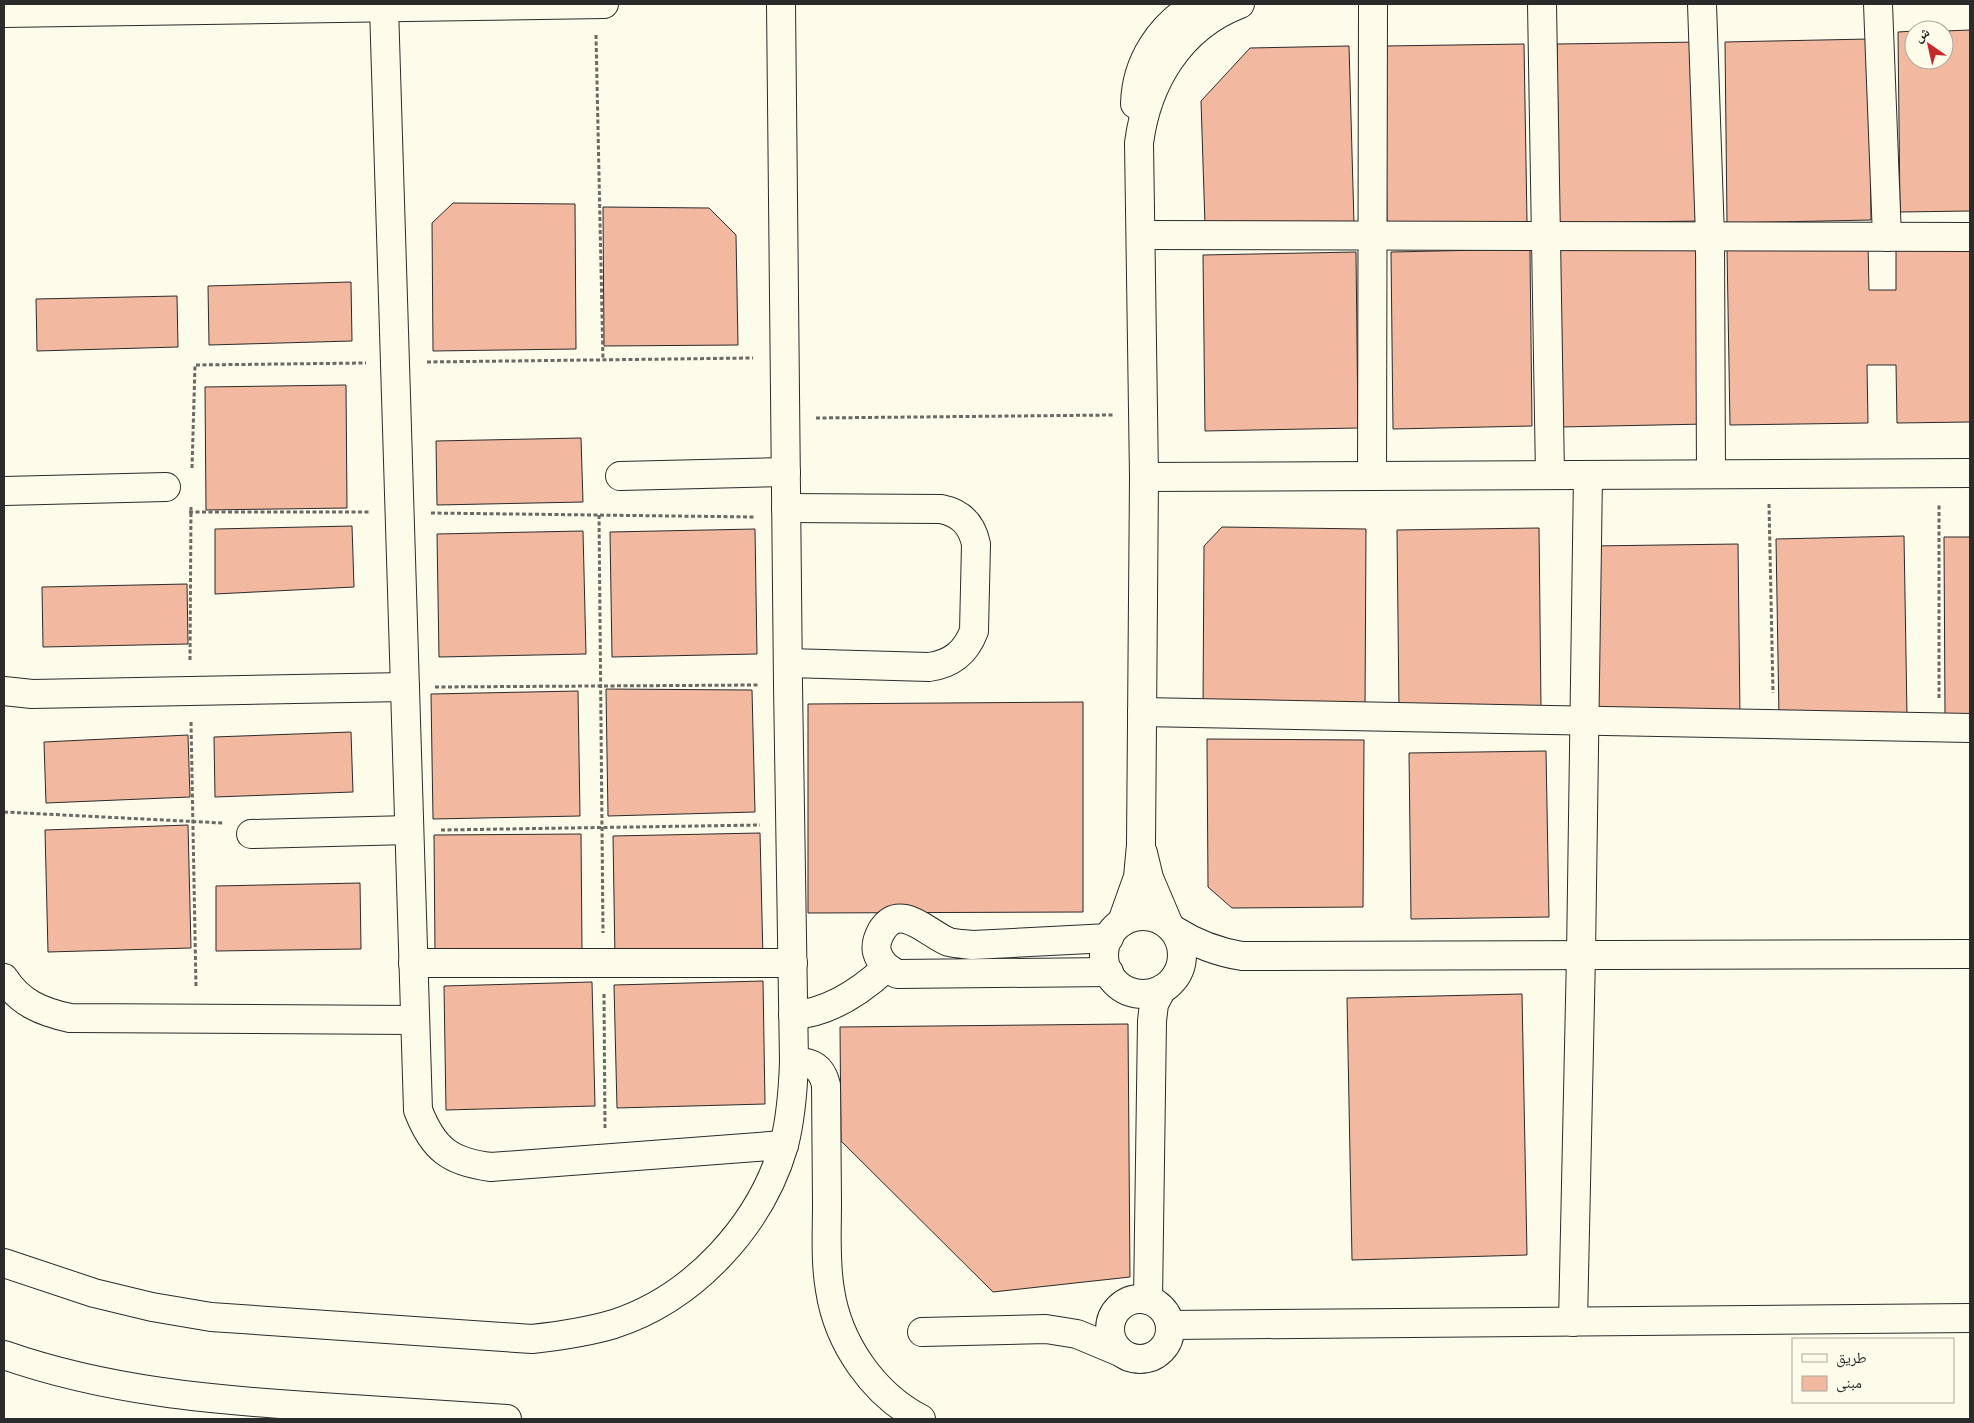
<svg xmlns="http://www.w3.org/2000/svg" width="1974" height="1423" viewBox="0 0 1974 1423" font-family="'Golos Text','Noto Naskh Arabic',sans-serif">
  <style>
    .building { fill: #f2b8a0; stroke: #2b2b2b }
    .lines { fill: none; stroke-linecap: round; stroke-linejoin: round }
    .minor-casing { stroke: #2b2b2b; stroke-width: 30 }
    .highway-casing { stroke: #2b2b2b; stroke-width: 30 }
    .path { stroke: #6a6964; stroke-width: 3; stroke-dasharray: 4 2.5; stroke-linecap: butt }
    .minor { stroke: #fdfbea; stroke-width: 28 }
    .highway { stroke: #fdfbea; stroke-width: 28 }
  </style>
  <rect width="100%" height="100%" fill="#fdfbea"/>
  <g class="building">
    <path d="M1970 30V211L1900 212 1898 32 1914 31V60H1944V31Z"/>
    <path d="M1869 39 1871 220 1727 223 1725 42Z"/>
    <path d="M1702 42 1704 221 1559 223 1557 44Z"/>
    <path d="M1524 44 1527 222 1387 225 1385 46Z"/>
    <path d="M1349 46 1354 224 1205 225 1201 101 1250 48Z"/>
    <path d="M453 203 575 204 576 349 433 351 432 223Z"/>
    <path d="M603 207 709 208 736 235 738 345 604 346Z"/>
    <path d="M1970 244V422L1897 423 1896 365H1867L1868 423 1730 425 1727 248 1868 245 1869 290H1896V245Z"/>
    <path d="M1704 247 1706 424 1560 427 1558 250Z"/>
    <path d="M1530 249 1532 426 1393 429 1391 252Z"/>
    <path d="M1356 252 1358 428 1205 431 1203 255Z"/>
    <path d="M351 282 352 341 209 345 208 286Z"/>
    <path d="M177 296 178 347 37 351 36 299Z"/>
    <path d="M346 385 347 508 206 510 205 387Z"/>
    <path d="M581 438 583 502 437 505 436 441Z"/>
    <path d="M352 526 354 587 215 594V529Z"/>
    <path d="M1222 527 1366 529 1365 708 1203 707 1204 546Z"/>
    <path d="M1539 528 1541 707 1399 710 1397 530Z"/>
    <path d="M755 529 757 654 612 657 610 532Z"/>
    <path d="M583 531 586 654 439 657 437 534Z"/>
    <path d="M1904 536 1907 715 1779 718 1776 539Z"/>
    <path d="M1944 537H1970V716H1945Z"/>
    <path d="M1738 544 1740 717 1593 719 1591 546Z"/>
    <path d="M187 584 188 644 43 647 42 587Z"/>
    <path d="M606 689 752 690 755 812 608 816Z"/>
    <path d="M578 691 580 816 433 819 431 694Z"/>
    <path d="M1083 702V912L808 913V704Z"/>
    <path d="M351 732 353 792 215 797 214 737Z"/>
    <path d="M188 735 190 797 46 803 44 742Z"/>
    <path d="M1207 739 1364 740 1363 907 1232 908 1208 887Z"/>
    <path d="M1546 751 1549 917 1411 919 1409 753Z"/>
    <path d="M188 825 191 948 48 952 45 830Z"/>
    <path d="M760 833 763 959 615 960 613 836Z"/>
    <path d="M581 834 582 950 435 953 434 835Z"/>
    <path d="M360 883 361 949 216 951V886Z"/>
    <path d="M763 981 765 1104 617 1108 614 985Z"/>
    <path d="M592 982 595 1106 446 1110 444 986Z"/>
    <path d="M1522 994 1527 1255 1352 1260 1347 998Z"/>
    <path d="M1128 1024 1130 1277 993 1292 841 1141 840 1027Z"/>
  </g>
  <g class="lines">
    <defs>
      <g id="minor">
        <path d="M1542 4 1550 475"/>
        <path d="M1702 4 1710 237 1711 474"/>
        <path d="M1878 4 1887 237"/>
        <path d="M384 7 418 1110C433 1149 450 1162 491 1167L784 1145"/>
        <path d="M4 13 604 4"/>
        <path d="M1135 104C1136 61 1160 26 1196 4"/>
        <path d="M1141 235 1970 237"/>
        <path d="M620 476 786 472"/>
        <path d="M1372 476 1373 4"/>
        <path d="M1144 477 1970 473"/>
        <path d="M4 491 166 487"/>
        <path d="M786 508 941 509C961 513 972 525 976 544L974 631C966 652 952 664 929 667L788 663"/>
        <path d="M4 691 32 694 405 687"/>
        <path d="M1142 712 1970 728"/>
        <path d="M251 834 409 830"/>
        <path d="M1143 853 1149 878 1169 925"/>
        <circle cx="1143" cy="955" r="39"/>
        <path d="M1122 922 1138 877 1141 845 1144 477 1139 143C1147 82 1180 27 1240 4"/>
        <path d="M1174 930C1196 944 1217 952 1242 956L1970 954"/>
        <path d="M413 963H793"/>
        <path d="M1109 972 897 974C887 968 880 963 877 952 875 944 878 937 882 930 901 901 929 935 949 942 957 944 965 944 973 945L1109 938"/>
        <path d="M4 978C20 1003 42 1012 70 1018L414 1020"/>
        <path d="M793 1015C828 1013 861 991 886 968"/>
        <path d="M4 1263 94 1293 152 1307 211 1317 532 1339C560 1336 587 1332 614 1324 694 1298 761 1225 784 1145 791 1118 793 1090 794 1062L788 685 781 4"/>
        <circle cx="1140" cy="1329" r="30"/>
        <path d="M1148 1300 1152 1021 1154 1004 1162 989"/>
        <path d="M1573 1322 1581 955 1588 475"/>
        <path d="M1170 1325 1970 1318"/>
        <path d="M922 1332 1046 1329 1077 1334 1120 1352"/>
      </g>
      <g id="highway">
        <path d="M794 1062C811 1061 822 1067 826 1085 826 1124 827 1164 827 1203 827 1232 825 1262 830 1290 838 1343 873 1394 921 1419"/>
        <path d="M4 1355C107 1391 213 1400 321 1407 383 1411 445 1415 507 1419"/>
      </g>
    </defs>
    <use href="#minor" class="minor-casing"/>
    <use href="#highway" class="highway-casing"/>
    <g class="path">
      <path d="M596 35 603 360"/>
      <path d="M427 362 753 358"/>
      <path d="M816 418 1113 415"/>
      <path d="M192 468 195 365 366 363"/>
      <path d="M1769 504 1773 693"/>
      <path d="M189 512H370"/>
      <path d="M431 513 755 517"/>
      <path d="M599 515 603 933"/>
      <path d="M190 660 191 507"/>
      <path d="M435 687 758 685"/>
      <path d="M1939 698V504"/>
      <path d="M191 722 196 988"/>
      <path d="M4 812 223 823"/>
      <path d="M441 830 760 825"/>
      <path d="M604 994 605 1128"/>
    </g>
    <use href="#minor" class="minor"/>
    <use href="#highway" class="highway"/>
  </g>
  <rect width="1974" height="1423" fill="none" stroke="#2b2b2b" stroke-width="10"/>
  <rect x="1792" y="1338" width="162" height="65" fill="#fdfbea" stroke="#a9a89e"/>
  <rect x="1802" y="1354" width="25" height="8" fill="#fdfbea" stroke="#a9a89e"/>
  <text x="1836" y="1363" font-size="15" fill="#2b2b2b">طريق</text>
  <rect x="1802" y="1376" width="25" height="15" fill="#f2b8a0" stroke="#a9a89e"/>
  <text x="1836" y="1388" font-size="15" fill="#2b2b2b">مبنى</text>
  <g transform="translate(1929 45) rotate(326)"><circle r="24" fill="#fdfbea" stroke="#a9a89e"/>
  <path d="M0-4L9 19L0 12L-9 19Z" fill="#c62828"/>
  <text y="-8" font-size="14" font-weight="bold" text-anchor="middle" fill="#2b2b2b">ش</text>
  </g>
</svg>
